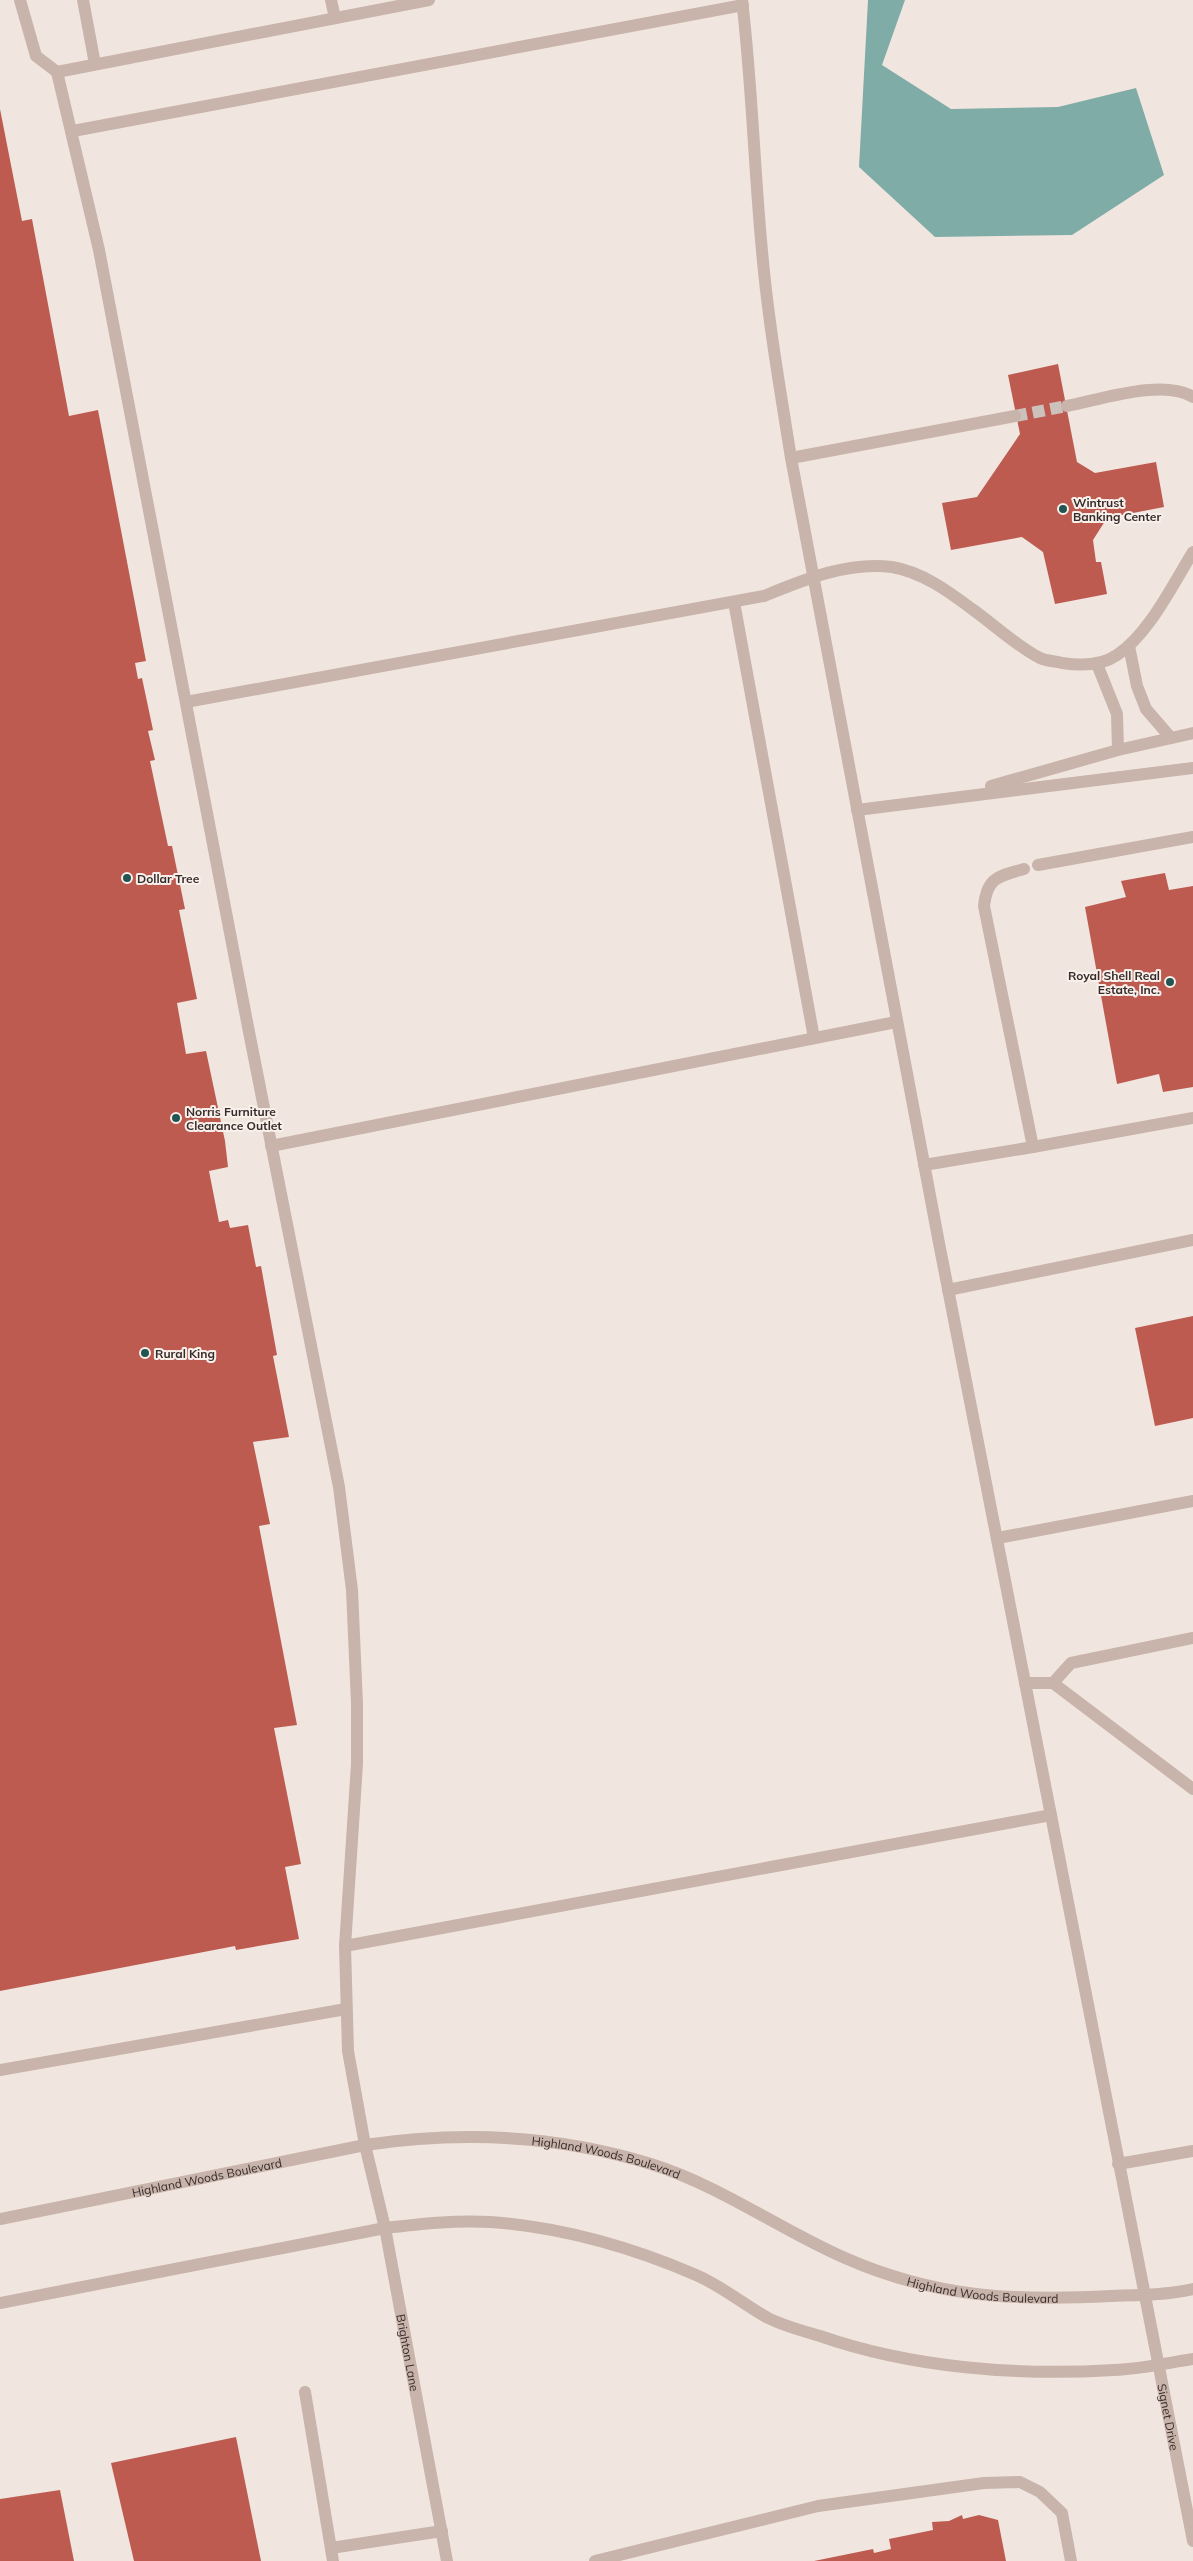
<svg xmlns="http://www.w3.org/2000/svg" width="1193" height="2561" viewBox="0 0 1193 2561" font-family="Mulish,sans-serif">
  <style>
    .water { fill: #80aca7 }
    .building { fill: #bd5b51 }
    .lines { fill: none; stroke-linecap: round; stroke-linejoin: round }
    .minor-tunnel { stroke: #ccc1bb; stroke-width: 12; stroke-dasharray: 12 6; stroke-linecap: butt }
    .minor { stroke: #c8b4ab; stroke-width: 12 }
    .poi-dot { fill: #225551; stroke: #f9f0eb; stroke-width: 2 }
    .labels { text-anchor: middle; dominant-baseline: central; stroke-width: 4; stroke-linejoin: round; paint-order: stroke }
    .poi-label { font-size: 12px; font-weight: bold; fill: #372c2a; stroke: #f9f0eb; text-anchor: start }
    .street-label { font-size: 12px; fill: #372c2a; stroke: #f9f0eb }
  </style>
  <rect width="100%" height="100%" fill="#f1e6df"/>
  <path class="water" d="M868 0H905L882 65 951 109 1058 107 1136 88 1164 175 1072 235 935 237 859 167Z"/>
  <g class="building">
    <path d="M0 109 22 221 32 219 69 416 98 410 146 661 135 663 138 679 142 678 153 730 148 731 155 760 150 761 168 846H172L185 909 179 910 197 999 177 1003 186 1054 206 1051 225 1141 228 1167 209 1171 219 1222 228 1220 230 1228 248 1225 256 1267 261 1266 277 1355 273 1356 289 1437 253 1442 270 1524 259 1526 297 1725 274 1728 301 1864 285 1867 299 1939 236 1950 235 1946 0 1991Z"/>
    <path d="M1058 364 1077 462 1095 473 1156 462 1164 507 1107 518 1093 540 1096 562H1101L1107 594 1055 604 1043 552 1022 537 951 550 942 503 977 497 1020 434 1008 375Z"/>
    <path d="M1165 873 1169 890 1193 886V1087L1163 1092 1159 1074 1117 1084 1085 907 1126 897 1121 881Z"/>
    <path d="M1193 1316V1418L1155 1426 1135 1328Z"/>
    <path d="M236 2437 261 2561H134L111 2463Z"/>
    <path d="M60 2490 74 2561H0V2499Z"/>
    <path d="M962 2515 963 2519 979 2515 998 2520 1006 2561H814L873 2549 874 2553 891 2549 889 2539 933 2530 932 2522 949 2521Z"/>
  </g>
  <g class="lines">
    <path class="minor-tunnel" d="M1015 416 1067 406"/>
    <g class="minor">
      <path d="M20 0 36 56 57 72 429 0"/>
      <path d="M83 0 95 64"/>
      <path d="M331 0 335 18"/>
      <path id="s1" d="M742 0C752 83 754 167 762 251 768 320 780 389 791 458L939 1243 1193 2541"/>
      <path id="s2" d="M57 72 99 250 249 1032 339 1487 352 1590 357 1704V1764L345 1946 348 2051 365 2145 385 2228 447 2561"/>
      <path d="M73 131 743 5"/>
      <path d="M1067 406C1099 400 1164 378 1193 397"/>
      <path d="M791 458 1015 416"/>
      <path d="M734 602 814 1038"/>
      <path d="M1129 646 1137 686 1146 709 1171 738"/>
      <path d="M1097 664 1117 714 1118 750"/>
      <path d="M186 702 764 596C803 580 848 561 892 567 922 572 948 591 972 609 992 623 1019 648 1040 658 1046 661 1055 661 1062 663 1081 666 1101 666 1117 655 1149 634 1173 584 1193 552"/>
      <path d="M991 786 1118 750 1193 733"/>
      <path d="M857 810 1193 768"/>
      <path d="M1038 865 1193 837"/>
      <path d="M1024 869C999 876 987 877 984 906L1033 1147 1193 1118"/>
      <path d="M271 1146 896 1022"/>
      <path d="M924 1165 1033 1147"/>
      <path d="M948 1290 1193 1240"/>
      <path d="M998 1538 1193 1501"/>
      <path d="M1025 1683H1053L1071 1663 1193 1638"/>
      <path d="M1053 1683 1193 1789"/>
      <path d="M345 1946 1051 1815"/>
      <path d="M0 2070 346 2009"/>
      <path d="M1118 2164 1193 2151"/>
      <path id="s3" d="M0 2219 365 2145C460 2131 558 2135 651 2164 721 2186 779 2229 845 2258 936 2298 1014 2301 1111 2296 1138 2295 1167 2295 1193 2289"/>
      <path d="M0 2303 385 2228C420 2224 455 2220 490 2222 561 2227 631 2247 696 2275 722 2286 744 2305 768 2318 784 2326 803 2331 820 2336 912 2368 1018 2376 1114 2370 1140 2369 1167 2363 1193 2359"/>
      <path d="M305 2392 333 2561"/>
      <path d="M331 2548 442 2531"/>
      <path d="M595 2561 818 2506 984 2483 1020 2482 1040 2492 1062 2513 1071 2561"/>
    </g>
  </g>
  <g class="poi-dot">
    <circle cx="1063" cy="509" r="5"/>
    <circle cx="127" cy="878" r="5"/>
    <circle cx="1170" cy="982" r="5"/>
    <circle cx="176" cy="1118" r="5"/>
    <circle cx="145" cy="1353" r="5"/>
  </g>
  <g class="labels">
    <g class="poi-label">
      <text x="1073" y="502">Wintrust<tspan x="1073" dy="14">Banking Center</tspan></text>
      <text x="137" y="878">Dollar Tree</text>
      <text x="1160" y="975" text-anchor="end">Royal Shell Real<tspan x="1160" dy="14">Estate, Inc.</tspan></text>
      <text x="186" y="1111">Norris Furniture<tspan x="186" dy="14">Clearance Outlet</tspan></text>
      <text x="155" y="1353">Rural King</text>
    </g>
    <g class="street-label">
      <text stroke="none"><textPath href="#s3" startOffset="616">Highland Woods Boulevard</textPath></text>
      <text stroke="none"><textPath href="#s3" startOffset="211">Highland Woods Boulevard</textPath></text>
      <text stroke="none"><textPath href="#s3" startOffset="1020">Highland Woods Boulevard</textPath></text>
      <text stroke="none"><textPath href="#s2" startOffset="2316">Brighton Lane</textPath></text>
      <text stroke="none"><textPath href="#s1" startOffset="2456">Signet Drive</textPath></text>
    </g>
  </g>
</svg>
